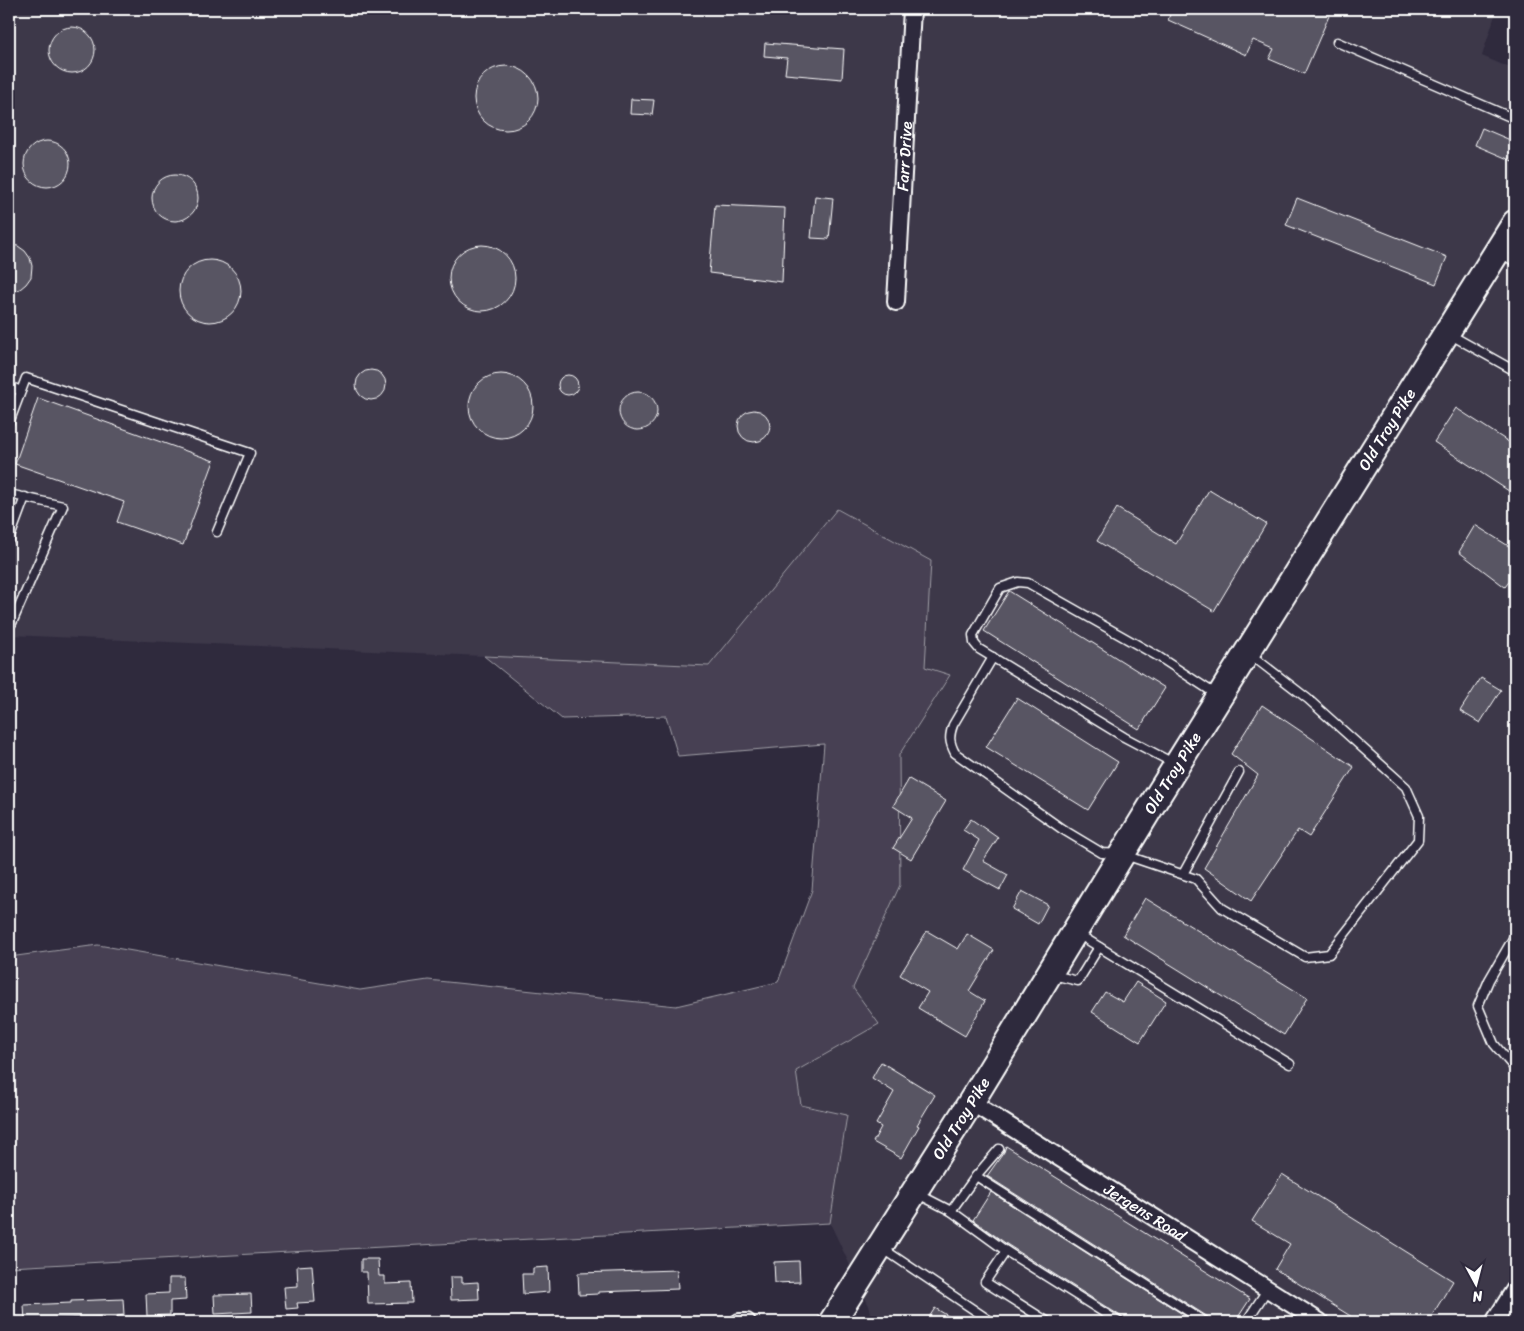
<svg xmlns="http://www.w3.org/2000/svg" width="1524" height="1331" viewBox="0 0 1524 1331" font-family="Sriracha,sans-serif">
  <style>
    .built { fill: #3c3749 }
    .green { fill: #464152; stroke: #a2a0a8 }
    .building { fill: #595564; stroke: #fff }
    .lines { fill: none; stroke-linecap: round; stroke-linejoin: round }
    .service-casing { stroke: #fff; stroke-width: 11 }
    .minor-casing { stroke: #fff; stroke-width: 20 }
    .primary-casing { stroke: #fff; stroke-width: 29 }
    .service { stroke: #2f2a3d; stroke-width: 8 }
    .minor { stroke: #2f2a3d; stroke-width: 16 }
    .primary { stroke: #2f2a3d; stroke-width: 25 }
    .labels { text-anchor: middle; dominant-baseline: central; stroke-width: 4.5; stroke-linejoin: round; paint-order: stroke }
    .street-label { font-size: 16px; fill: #fff; stroke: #2f2a3d }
  </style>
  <rect width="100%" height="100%" fill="#2f2a3d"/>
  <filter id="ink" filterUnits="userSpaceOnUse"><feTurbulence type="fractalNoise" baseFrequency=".02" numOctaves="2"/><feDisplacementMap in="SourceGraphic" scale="10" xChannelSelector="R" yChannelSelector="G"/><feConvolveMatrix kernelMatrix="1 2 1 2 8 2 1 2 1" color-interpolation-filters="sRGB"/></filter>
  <g filter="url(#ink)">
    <path class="built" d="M9 9H1497L1482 56 1515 70V1322H871L870 1308 830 1223 847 1115 800 1105 796 1071 879 1024 853 988 900 885 899 755 950 675 925 667 931 561 838 509 709 666 9 635Z"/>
    <path class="green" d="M837 509 931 561 925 667 950 675 899 755 900 885 853 988 879 1024 796 1071 801 1105 847 1115 830 1223 10 1267 9 1272V957L98 945 360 990 428 980 676 1006 778 982 812 890 824 744 678 756 666 716 562 719 484 656 709 666Z"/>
    <g class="building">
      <path d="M1172 9H1332L1304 74 1269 59 1274 49 1253 40 1246 55 1168 20Z"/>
      <circle cx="72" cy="50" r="23"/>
      <path d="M765 43 844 49 842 79 785 74 787 58 764 56Z"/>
      <circle cx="506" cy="98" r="32"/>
      <path d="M631 99 654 100 652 115 630 114Z"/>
      <path d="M1482 128 1515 142V162L1475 145Z"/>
      <circle cx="47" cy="164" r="23"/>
      <circle cx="175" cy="198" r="23"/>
      <path d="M815 196 833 198 829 239 811 238Z"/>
      <path d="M1297 198 1447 257 1436 284 1286 225Z"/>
      <path d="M715 205 785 208 782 282 709 273Z"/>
      <path d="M9 245 18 246 25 251 30 258 32 266 31 277 26 284 20 289 9 292Z"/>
      <circle cx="482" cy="278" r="33"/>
      <circle cx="210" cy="291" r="31"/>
      <circle cx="371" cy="385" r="15"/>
      <circle cx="501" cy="406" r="32"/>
      <circle cx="568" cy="385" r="10"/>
      <circle cx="638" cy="411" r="19"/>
      <path d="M38 398 214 461 183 545 117 522 124 502 15 464Z"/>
      <path d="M1456 408 1515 446V495L1434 442Z"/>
      <circle cx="754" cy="426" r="16"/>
      <path d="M1209 490 1266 524 1214 611 1097 541 1117 508 1176 544Z"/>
      <path d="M1475 525 1515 550V574L1505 587 1459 552Z"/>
      <path d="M1009 591 1165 688 1139 729 984 631Z"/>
      <path d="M1481 678 1501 690 1480 723 1460 711Z"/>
      <path d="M1017 698 1118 762 1088 810 986 747Z"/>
      <path d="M1262 705 1354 767 1309 837 1298 830 1251 901 1204 868 1258 775 1231 754Z"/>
      <path d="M909 779 946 801 911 859 893 848 912 818 893 806Z"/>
      <path d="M971 819 998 838 983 861 1008 875 1000 890 963 870 979 840 963 830Z"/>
      <path d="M1022 891 1048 905 1038 924 1012 909Z"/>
      <path d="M1145 898 1307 998 1284 1035 1123 935Z"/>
      <path d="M927 931 958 949 967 934 994 950 969 991 985 1001 965 1036 918 1008 928 992 900 975Z"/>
      <path d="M1136 982 1166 1001 1140 1042 1092 1012 1105 992 1123 1002Z"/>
      <path d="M881 1062 935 1095 917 1125 919 1126 901 1158 873 1142 881 1127 876 1124 894 1092 872 1078Z"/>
      <path d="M1006 1146 1250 1299 1235 1322H1211L1208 1317 987 1176 1004 1152Z"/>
      <path d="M1282 1174 1453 1281 1428 1322H1360L1275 1269 1290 1244 1252 1221Z"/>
      <path d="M991 1192 1195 1322H1130L1008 1245 973 1220Z"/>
      <path d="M361 1259H378L379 1276H385V1284L411 1283 412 1303 368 1304 367 1272H361Z"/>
      <path d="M799 1261 800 1282 775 1283 774 1262Z"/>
      <path d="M312 1265 315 1302 297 1303 298 1308 286 1309 284 1287 298 1286 297 1266Z"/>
      <path d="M548 1267 549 1292 523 1294 522 1274H533V1268Z"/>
      <path d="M677 1270 678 1289 598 1292V1294L579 1295 578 1273Z"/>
      <path d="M450 1277H462V1283L478 1282 479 1299 451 1300Z"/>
      <path d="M169 1278H185L186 1300 170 1301V1315L147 1316 146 1294 169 1293Z"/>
      <path d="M251 1294 252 1312 215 1314 214 1295Z"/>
      <path d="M123 1299 124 1315 117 1316V1319L103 1320V1317L56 1319V1322H25L24 1305 71 1303V1301Z"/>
      <path d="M935 1308 958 1322H926Z"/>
    </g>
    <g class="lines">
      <defs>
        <g id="service">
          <path d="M1337 42 1515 119"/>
          <path d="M1500 252 1515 262"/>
          <path d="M1449 334 1515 371"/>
          <path d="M9 386 21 391"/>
          <path d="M9 423 26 378 250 453 217 532"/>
          <path d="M9 494 63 506 12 623H9"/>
          <path d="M9 540 25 497"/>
          <path d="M993 657 953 725C949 736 949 742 955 753L1062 829 1102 853 1122 854 1196 879 1222 908 1305 957 1329 954 1418 840 1419 816 1406 787 1308 699 1251 655"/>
          <path d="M1175 764 1124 737 979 649 974 643 973 635 1000 588 1018 582 1028 583 1159 657 1217 695"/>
          <path d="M1183 874 1239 772"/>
          <path d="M1078 934 1290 1064"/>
          <path d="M1515 935 1489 980 1478 1006 1494 1044 1515 1069"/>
          <path d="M1053 975 1078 981 1099 947"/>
          <path d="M976 1176 999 1149"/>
          <path d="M916 1193 951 1211 976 1176 1205 1322"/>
          <path d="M951 1211 1006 1251"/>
          <path d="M882 1248 992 1322"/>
          <path d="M1048 1322 985 1282 1006 1251 1119 1322"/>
          <path d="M1246 1322 1267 1290"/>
        </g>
        <g id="minor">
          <path id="s1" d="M896 302 912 9"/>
          <path id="s2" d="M971 1102 1320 1322"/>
          <path d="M739 1322H747"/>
          <path d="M1494 1322 1515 1289"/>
        </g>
        <g id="primary">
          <path id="s3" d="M832 1322 971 1102 1155 800 1515 223"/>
        </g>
      </defs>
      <use href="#service" class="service-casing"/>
      <use href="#minor" class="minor-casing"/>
      <use href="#primary" class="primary-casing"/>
      <use href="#service" class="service"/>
      <use href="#minor" class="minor"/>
      <use href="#primary" class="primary"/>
    </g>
  </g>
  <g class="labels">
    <g class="street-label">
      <text stroke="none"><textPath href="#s1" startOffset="146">Farr Drive</textPath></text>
      <text stroke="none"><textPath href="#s3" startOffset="1051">Old Troy Pike</textPath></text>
      <text stroke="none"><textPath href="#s3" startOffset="646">Old Troy Pike</textPath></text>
      <text stroke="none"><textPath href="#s3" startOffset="241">Old Troy Pike</textPath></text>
      <text stroke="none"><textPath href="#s2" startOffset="206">Jergens Road</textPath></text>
    </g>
  </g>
  <rect width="1524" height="1331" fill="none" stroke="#2f2a3d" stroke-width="30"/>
  <rect x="15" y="15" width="1494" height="1301" fill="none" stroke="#fff" stroke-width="2" filter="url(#ink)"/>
  <g transform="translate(1476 1284) rotate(173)" stroke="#2f2a3d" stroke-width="4" paint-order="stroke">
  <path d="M0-4L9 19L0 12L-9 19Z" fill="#ffffff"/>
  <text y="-8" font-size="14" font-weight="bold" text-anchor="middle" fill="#ffffff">N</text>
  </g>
</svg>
